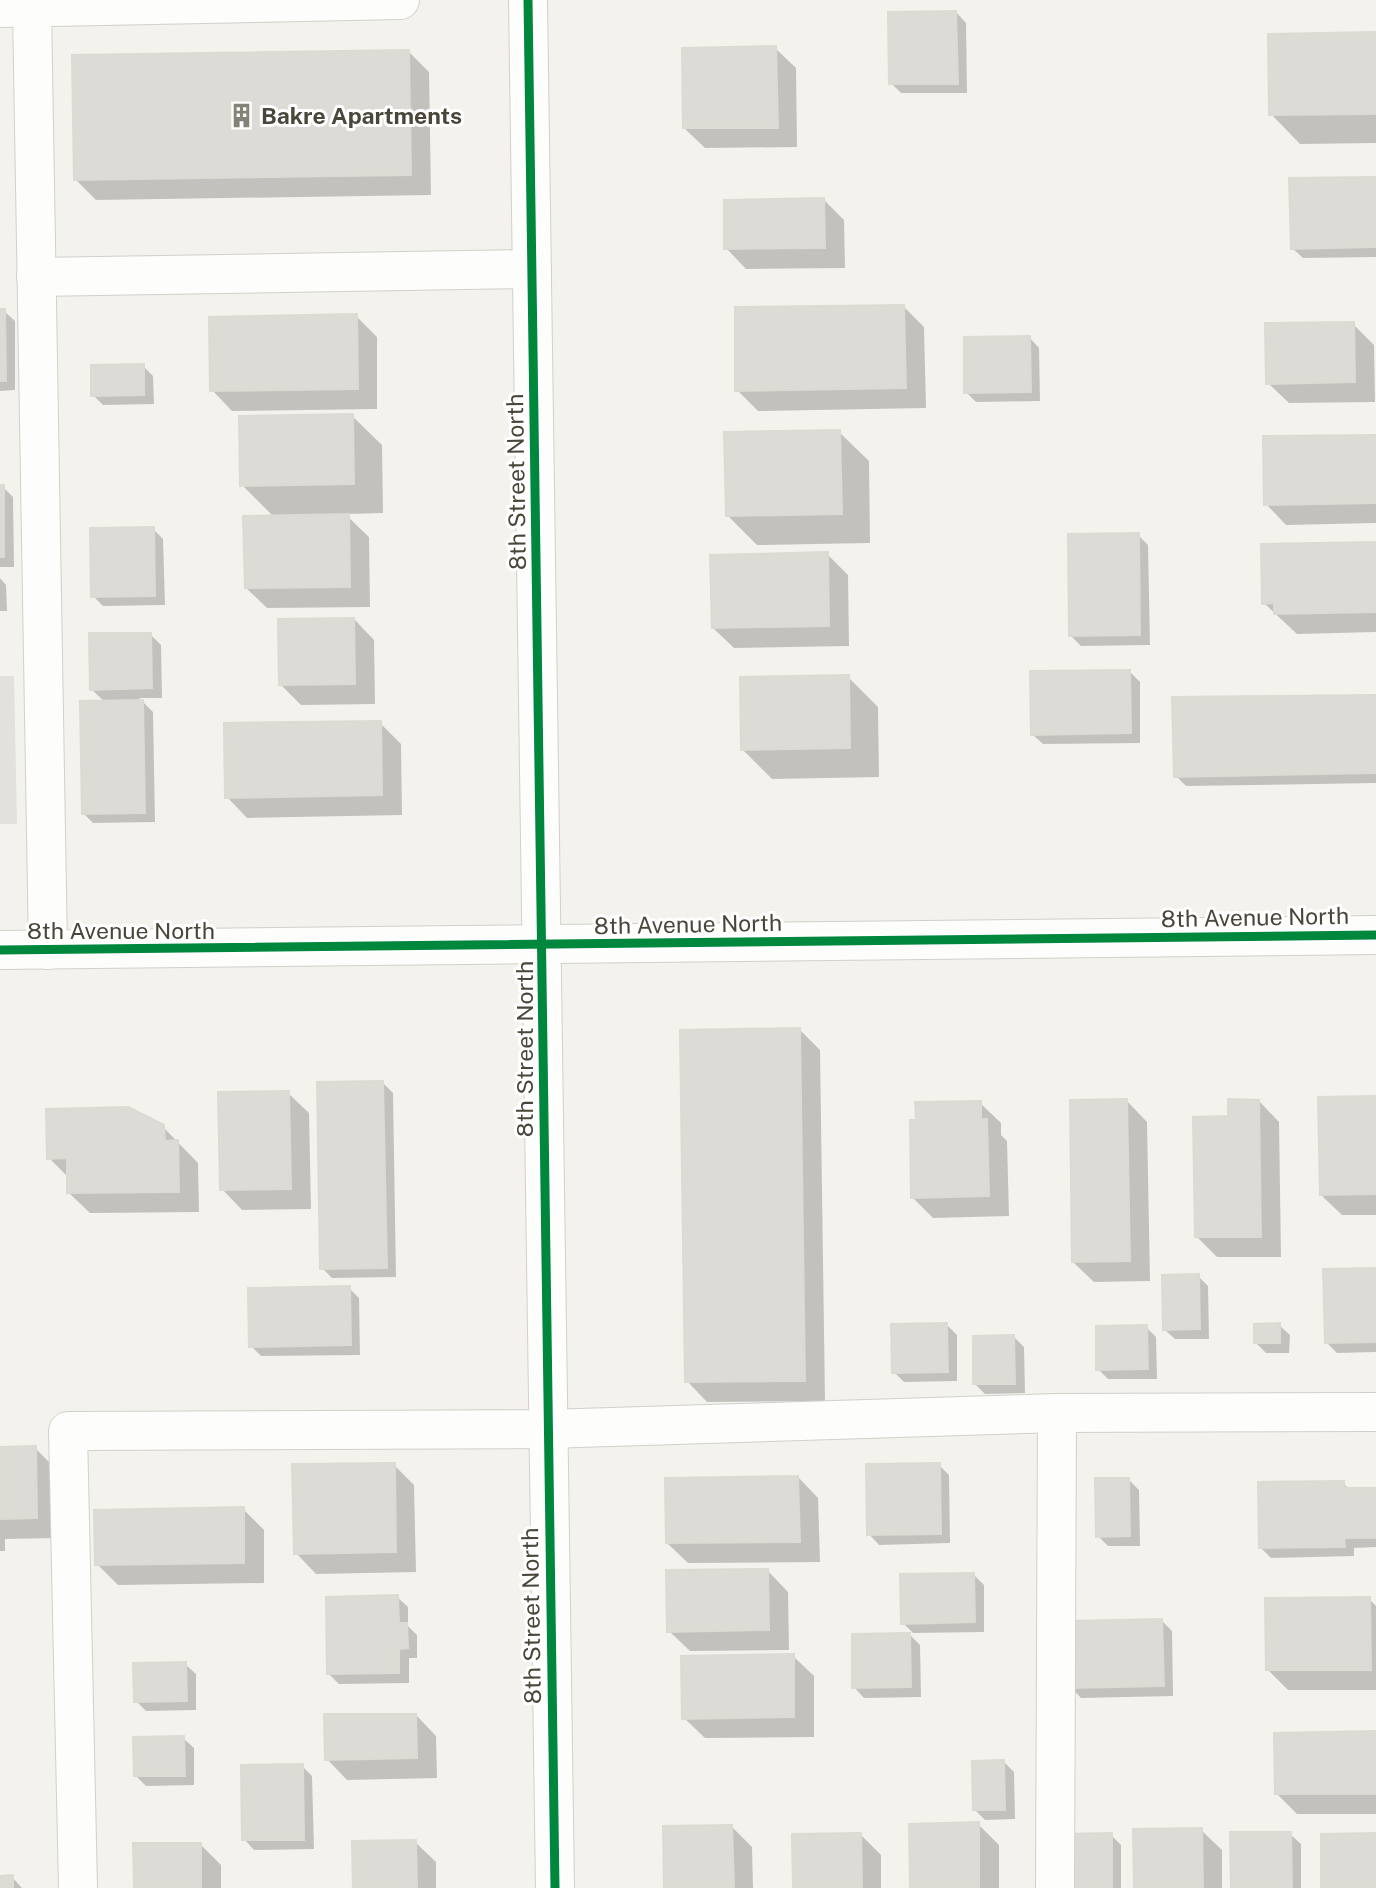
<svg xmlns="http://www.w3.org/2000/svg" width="1376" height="1888" viewBox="0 0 1376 1888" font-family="'Public Sans',sans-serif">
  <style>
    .parking { fill: #e2e1dd }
    .shadow { fill: #0003 }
    .building { fill: #dddbd6; stroke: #dbdad3; stroke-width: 2 }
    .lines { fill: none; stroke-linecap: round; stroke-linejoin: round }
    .minor-casing { stroke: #d1d0cb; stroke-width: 40 }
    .minor { stroke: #fdfdfc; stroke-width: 38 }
    .cycleway-casing { stroke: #fff; stroke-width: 13 }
    .cycleway { stroke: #00873e; stroke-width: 9 }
    .labels { text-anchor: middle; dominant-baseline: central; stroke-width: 6; stroke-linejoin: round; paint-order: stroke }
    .poi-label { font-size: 23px; font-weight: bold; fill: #4a4639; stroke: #fff; text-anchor: start }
    .street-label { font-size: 23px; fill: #4a4639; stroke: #fff }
  </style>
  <rect width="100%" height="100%" fill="#f3f2ed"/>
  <path class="parking" d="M0 676H14L17 824H0Z"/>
  <g class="shadow">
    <path d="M956 12 966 23 967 93H901L891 83Z"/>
    <path d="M1376 34V143L1300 144 1271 114Z"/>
    <path d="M775 48 796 68 797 147 705 148 684 128Z"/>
    <path d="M408 51 429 72 431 195 96 200 75 179Z"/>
    <path d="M1376 179V257L1303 258 1292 248Z"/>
    <path d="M824 200 844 220 845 268 746 269 726 248Z"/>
    <path d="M903 306 924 327 926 408 758 411 737 390Z"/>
    <path d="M0 311H4L15 321V390L0 391Z"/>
    <path d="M356 316 377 337V409L232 411 212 390Z"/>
    <path d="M1353 324 1374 345 1375 402 1289 403 1268 383Z"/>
    <path d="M1029 337 1039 348 1040 401 976 402 966 392Z"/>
    <path d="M143 366 153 376 154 404 103 405 93 395Z"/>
    <path d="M352 416 382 445 383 513 345 514 369 537 370 607 267 608 246 588 274 517 242 485Z"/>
    <path d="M839 432 869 461 870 543 757 545 728 516Z"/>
    <path d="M1376 436V523L1286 525 1266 504Z"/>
    <path d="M0 487H3L13 497 14 567H0Z"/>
    <path d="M153 529 163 539 165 605 103 606 93 596Z"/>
    <path d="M1138 535 1148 545 1150 645 1081 646 1071 636Z"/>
    <path d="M1376 544V632L1297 634 1264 603Z"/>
    <path d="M827 554 848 575 849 646 734 648 713 628Z"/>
    <path d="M0 578 6 585 7 611H0Z"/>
    <path d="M354 619 374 640 375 704 301 705 281 685Z"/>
    <path d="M150 634 161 645 162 698H139L153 712 155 822 93 823 83 813 105 702 91 689Z"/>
    <path d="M1130 672 1140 682V743L1043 744 1032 734Z"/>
    <path d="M848 677 878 707 879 777 772 779 743 750Z"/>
    <path d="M1376 696V783L1186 786 1176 776Z"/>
    <path d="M380 723 401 744 402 815 247 818 227 797Z"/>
    <path d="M800 1030 820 1050 825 1401 707 1402 687 1381Z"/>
    <path d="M383 1083 393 1093 396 1277 332 1278 322 1268Z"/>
    <path d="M288 1093 309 1113 311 1209 242 1210 222 1189Z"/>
    <path d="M1376 1098V1215H1342L1321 1195Z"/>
    <path d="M1127 1101 1147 1122 1150 1281 1094 1282 1073 1262Z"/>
    <path d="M1259 1101 1279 1122 1281 1257H1217L1197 1237 1230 1118Z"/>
    <path d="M980 1103 1001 1123V1135L1007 1141 1009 1216 933 1218 912 1197Z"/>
    <path d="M163 1127 198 1163 199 1212 90 1213 69 1193V1178L49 1158Z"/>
    <path d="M1376 1270V1352L1337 1353 1326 1342Z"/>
    <path d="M1198 1276 1208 1286 1209 1339H1175L1164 1329Z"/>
    <path d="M349 1288 359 1298 360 1355 261 1356 251 1346Z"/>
    <path d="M947 1325 957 1335V1381L904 1382 894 1372Z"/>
    <path d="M1279 1325 1290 1335 1289 1353H1266L1256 1343Z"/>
    <path d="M1146 1327 1156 1337 1157 1379H1108L1098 1369Z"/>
    <path d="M1014 1337 1024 1347 1025 1393 985 1394 975 1384Z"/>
    <path d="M35 1448 56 1469 57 1538 5 1539V1551H0V1449Z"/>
    <path d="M394 1465 414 1485 416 1572 316 1574 296 1553Z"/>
    <path d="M939 1465 949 1475 950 1543 879 1545 869 1534Z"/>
    <path d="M798 1477 818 1498 820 1562 688 1563 667 1543Z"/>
    <path d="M1129 1480 1139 1490 1140 1546H1108L1098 1536Z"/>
    <path d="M1343 1483 1350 1490 1376 1491V1547L1354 1548V1556L1271 1558 1260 1547Z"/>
    <path d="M243 1509 264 1530V1583L118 1585 97 1564Z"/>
    <path d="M768 1571 788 1592 789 1650 690 1651 669 1631Z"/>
    <path d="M974 1575 984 1585V1632L913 1633 903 1623Z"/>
    <path d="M397 1597 408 1607V1626L417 1635V1658H409V1683L339 1684 329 1674Z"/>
    <path d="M1369 1599 1376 1606V1690H1288L1268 1670Z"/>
    <path d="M1162 1621 1172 1631 1173 1696 1081 1698 1071 1687Z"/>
    <path d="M910 1635 920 1645 921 1697 864 1698 854 1687Z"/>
    <path d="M793 1656 814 1676V1737L705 1738 684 1718Z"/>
    <path d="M185 1664 196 1674V1710L146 1711 136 1701Z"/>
    <path d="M416 1715 436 1736 437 1778 347 1780 327 1759Z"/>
    <path d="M1376 1733V1814H1297L1277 1794Z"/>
    <path d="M183 1738 194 1748V1785L146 1786 136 1776Z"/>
    <path d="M1004 1762 1014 1772 1015 1819 985 1820 974 1809Z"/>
    <path d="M302 1766 312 1776 314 1849 254 1850 244 1839Z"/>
    <path d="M978 1824 999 1845V1888H911Z"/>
    <path d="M732 1827 752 1847 753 1888H666Z"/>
    <path d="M1201 1830 1222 1850V1888H1135Z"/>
    <path d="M1290 1834 1301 1844V1888H1233Z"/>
    <path d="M861 1835 881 1855V1888H794Z"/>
    <path d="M1111 1835 1121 1845V1888H1062Z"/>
    <path d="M415 1842 436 1862V1888H355Z"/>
    <path d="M200 1844 221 1865V1888H135Z"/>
    <path d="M0 1877H12L22 1888H0Z"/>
  </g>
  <g class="building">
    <path d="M956 11 958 84H889L888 12Z"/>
    <path d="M1376 32V114L1269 115 1268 34Z"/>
    <path d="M776 46 778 128H683L682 48Z"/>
    <path d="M409 50 411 175 74 180 72 55Z"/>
    <path d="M1376 177V247L1291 249 1289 178Z"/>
    <path d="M824 198 825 248 724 249V200Z"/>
    <path d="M904 305 906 388 735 391V307Z"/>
    <path d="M0 309H5L6 381H0Z"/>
    <path d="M357 314 358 389 210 391 209 317Z"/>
    <path d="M1354 322 1355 382 1266 384 1265 323Z"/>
    <path d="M1030 336 1031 392 964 393V337Z"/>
    <path d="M144 364V395L91 396V365Z"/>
    <path d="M353 414 354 484 240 486 239 416Z"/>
    <path d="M840 430 842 514 726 516 724 432Z"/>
    <path d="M1376 435V503L1264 505 1263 436Z"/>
    <rect x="0" y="485" width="4" height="72"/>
    <path d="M349 514 350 587 245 588 243 516Z"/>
    <path d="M154 527 155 596 91 597 90 528Z"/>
    <path d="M1139 533 1140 635 1069 636 1068 534Z"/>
    <path d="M1376 542V612L1274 614V603L1262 604 1261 544Z"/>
    <path d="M828 552 829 626 712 628 710 555Z"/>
    <path d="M354 618 355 684 279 685 278 619Z"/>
    <path d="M89 633H151L152 688 90 690Z"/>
    <path d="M1130 670 1131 733 1031 735 1030 671Z"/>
    <path d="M849 675 850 748 741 750 740 677Z"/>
    <path d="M1376 695V773L1174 777 1172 697Z"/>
    <path d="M143 700 145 813 82 814 80 701Z"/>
    <path d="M381 721 382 795 225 798 224 723Z"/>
    <path d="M800 1028 805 1381 685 1382 680 1030Z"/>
    <path d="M383 1081 387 1268 320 1269 317 1082Z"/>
    <path d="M289 1091 291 1189 220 1190 218 1092Z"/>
    <path d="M1376 1096V1194L1320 1195 1318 1097Z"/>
    <path d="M1127 1099 1130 1261 1072 1262 1070 1100Z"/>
    <path d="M1228 1099 1259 1100 1261 1237H1195L1193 1117 1228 1116Z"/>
    <path d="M981 1101V1119H987L989 1196 911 1198 910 1120H916L915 1102Z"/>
    <path d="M128 1107 164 1125 165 1141 178 1140 179 1192 67 1193V1158L47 1159 46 1109Z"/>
    <path d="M1376 1268V1342L1325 1343 1323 1269Z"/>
    <path d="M1199 1274 1200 1329 1163 1330 1162 1275Z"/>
    <path d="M350 1286 351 1345 249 1347 248 1288Z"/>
    <path d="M947 1323 948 1372 892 1373 891 1324Z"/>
    <path d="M1280 1323V1343H1254V1324Z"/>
    <path d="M1147 1325 1148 1369 1096 1370V1326Z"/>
    <path d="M1014 1335 1015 1384H973V1336Z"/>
    <path d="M36 1446 37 1518 0 1519V1447Z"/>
    <path d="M395 1463 396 1552 294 1554 292 1464Z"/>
    <path d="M940 1463 941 1534 867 1535 866 1464Z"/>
    <path d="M798 1476 800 1542 666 1543 665 1478Z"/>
    <path d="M1095 1478H1129L1130 1536 1096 1537Z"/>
    <path d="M1344 1481V1488H1376V1538H1344L1345 1547 1259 1548 1258 1482Z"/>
    <path d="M244 1507V1563L95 1565 94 1510Z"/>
    <path d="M768 1569 769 1630 667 1632 666 1570Z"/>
    <path d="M974 1573 975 1622 901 1624 900 1574Z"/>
    <path d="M398 1595 399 1623H407L408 1648 399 1649V1673L327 1674 326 1597Z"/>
    <path d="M1370 1597 1371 1670H1266L1265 1598Z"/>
    <path d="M1162 1619 1164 1686 1069 1688 1068 1621Z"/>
    <path d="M910 1633 911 1687 852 1688V1634Z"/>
    <path d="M794 1654V1717L682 1719 681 1656Z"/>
    <path d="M186 1662 187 1701 134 1702 133 1663Z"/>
    <path d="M324 1714H416L417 1758 325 1760Z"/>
    <path d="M1376 1731V1794H1275L1274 1733Z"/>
    <path d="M184 1736 185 1776H134L133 1737Z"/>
    <path d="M1004 1760 1005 1810H973L972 1761Z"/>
    <path d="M303 1764 304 1840H242L241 1765Z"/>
    <path d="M979 1822V1888H910L909 1824Z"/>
    <path d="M732 1825 734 1888H664L663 1826Z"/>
    <path d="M1202 1828 1203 1888H1134L1133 1829Z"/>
    <path d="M1230 1832H1291L1292 1888H1231Z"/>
    <path d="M861 1833 862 1888H793L792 1834Z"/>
    <path d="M1112 1833V1888H1060V1834Z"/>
    <path d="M1376 1833V1888H1321V1834Z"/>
    <path d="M416 1840 417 1888H353L352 1841Z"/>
    <path d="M133 1843H201V1888H134Z"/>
    <path d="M13 1875V1888H0V1876Z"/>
  </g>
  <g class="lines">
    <defs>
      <g id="minor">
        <path d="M528 0 555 1888"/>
        <path d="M0 8 400 0"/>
        <path d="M32 8 48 950"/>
        <path d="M36 277 532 269"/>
        <path d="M0 950 1376 935"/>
        <path d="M78 1888 68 1431 547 1429 1057 1413 1376 1412"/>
        <path d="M1055 1888 1057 1413"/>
      </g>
    </defs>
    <use href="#minor" class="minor-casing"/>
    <use href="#minor" class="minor"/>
    <defs>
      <g id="cycleway">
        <path d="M528 0 555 1888"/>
        <path d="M0 950 1376 935"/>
      </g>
    </defs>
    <use href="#cycleway" class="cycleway-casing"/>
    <use href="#cycleway" class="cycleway"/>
  </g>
  <defs>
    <symbol id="building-bare" viewBox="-9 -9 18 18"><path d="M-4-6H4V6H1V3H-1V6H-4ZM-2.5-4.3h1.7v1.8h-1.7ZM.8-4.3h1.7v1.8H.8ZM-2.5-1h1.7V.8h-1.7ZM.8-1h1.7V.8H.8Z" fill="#858278" stroke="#fff" stroke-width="2.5" paint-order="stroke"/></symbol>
  </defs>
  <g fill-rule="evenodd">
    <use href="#building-bare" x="224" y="98" width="35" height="35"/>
  </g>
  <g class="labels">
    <g class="poi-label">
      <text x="261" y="115">Bakre Apartments</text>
    </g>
    <g class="street-label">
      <text transform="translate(516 482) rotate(-91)">8th Street North</text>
      <text transform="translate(1255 917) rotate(-1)">8th Avenue North</text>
      <text transform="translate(688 924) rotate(-1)">8th Avenue North</text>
      <text x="121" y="930">8th Avenue North</text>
      <text transform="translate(524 1049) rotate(-90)">8th Street North</text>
      <text transform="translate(531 1616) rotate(-91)">8th Street North</text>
    </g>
  </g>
</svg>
